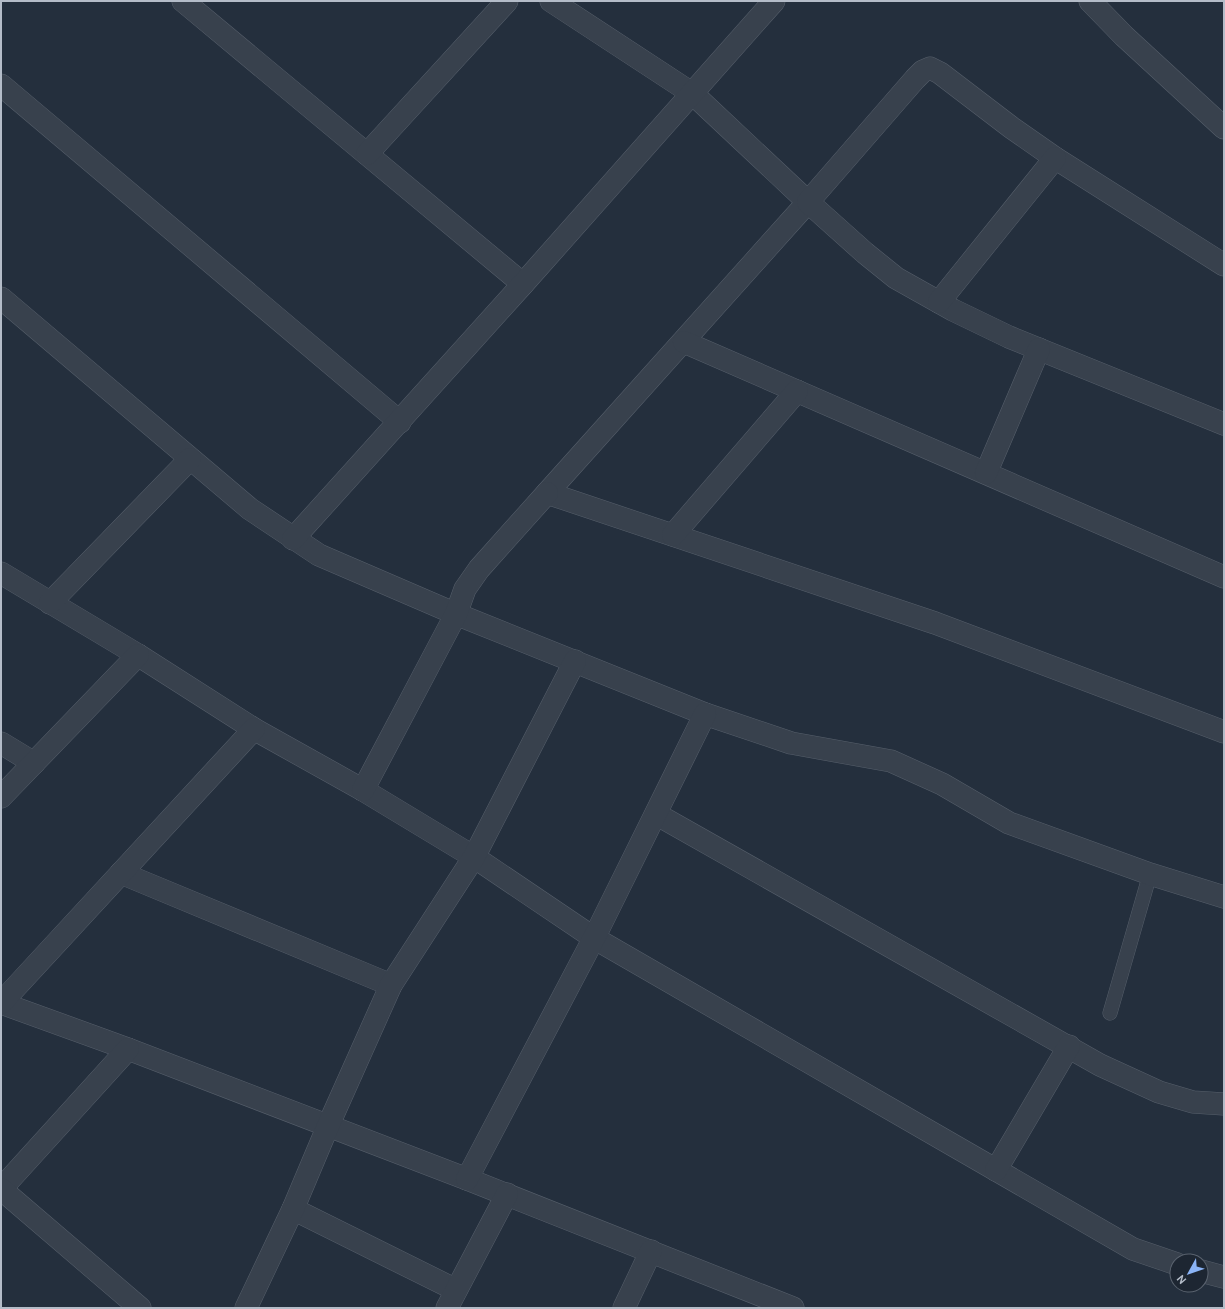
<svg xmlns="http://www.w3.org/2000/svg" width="1225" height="1309" viewBox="0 0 1225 1309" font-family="Overpass,sans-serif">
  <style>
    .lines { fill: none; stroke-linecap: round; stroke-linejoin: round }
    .lane-casing { stroke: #565f6b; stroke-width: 15 }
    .street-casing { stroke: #565f6b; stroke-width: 23 }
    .lane { stroke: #38414d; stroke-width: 14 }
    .street { stroke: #38414d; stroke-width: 22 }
  </style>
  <rect width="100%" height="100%" fill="#242f3d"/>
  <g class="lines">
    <defs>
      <path id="lane" d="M1110 1013 1150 874"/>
      <g id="street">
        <path d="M183 1 523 284"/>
        <path d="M551 1 693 94 808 202 547 493 935 623 1224 732"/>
        <path d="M1090 1 1124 36 1224 128"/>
        <path d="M1 85 400 422"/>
        <path d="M367 154 507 1"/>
        <path d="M1224 265 1055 158 1012 128 940 73 930 68 923 71 915 79 808 202 865 253 896 278 953 310 1009 337 1224 424"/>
        <path d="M1 298 250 509 319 555 456 614 705 714 791 743 891 761 942 784 1009 823 1150 874 1224 897"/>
        <path d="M939 302 1055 158"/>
        <path d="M684 342 1224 577"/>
        <path d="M986 473 1039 349"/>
        <path d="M673 535 797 391"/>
        <path d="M293 539 523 284 774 1"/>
        <path d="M1 573 138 655 254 729 363 790 474 857 594 938 1133 1249 1177 1264"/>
        <path d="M50 603 190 459"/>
        <path d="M1 743 34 763"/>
        <path d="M363 790 456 614 465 589 479 569 547 493"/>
        <path d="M1 797 138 655"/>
        <path d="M656 814 1100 1065 1159 1092 1193 1102 1224 1104"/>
        <path d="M121 873 391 985"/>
        <path d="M1 1003 128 1049 467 1179 793 1308"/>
        <path d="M1 1003 254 729"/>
        <path d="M996 1170 1069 1046"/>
        <path d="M467 1179 594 938 705 714"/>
        <path d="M1 1189 128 1049"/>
        <path d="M1 1189 140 1308"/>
        <path d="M293 1209 456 1290"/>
        <path d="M1201 1271 1224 1277"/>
        <path d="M246 1308 293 1209 328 1126 391 985 474 857 575 661"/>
        <path d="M447 1308 507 1194"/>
        <path d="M624 1308 651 1251"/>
      </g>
    </defs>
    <use href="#lane" class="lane-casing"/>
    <use href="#street" class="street-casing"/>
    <use href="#lane" class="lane"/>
    <use href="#street" class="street"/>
  </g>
  <rect width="1225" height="1309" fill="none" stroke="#b4bcc8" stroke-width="4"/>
  <g transform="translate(1189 1273) rotate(230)"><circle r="19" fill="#1d2632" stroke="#59626e"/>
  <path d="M0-3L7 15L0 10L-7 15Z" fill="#8bb4f6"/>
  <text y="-6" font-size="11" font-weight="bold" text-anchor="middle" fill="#b4bcc8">N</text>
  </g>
</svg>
